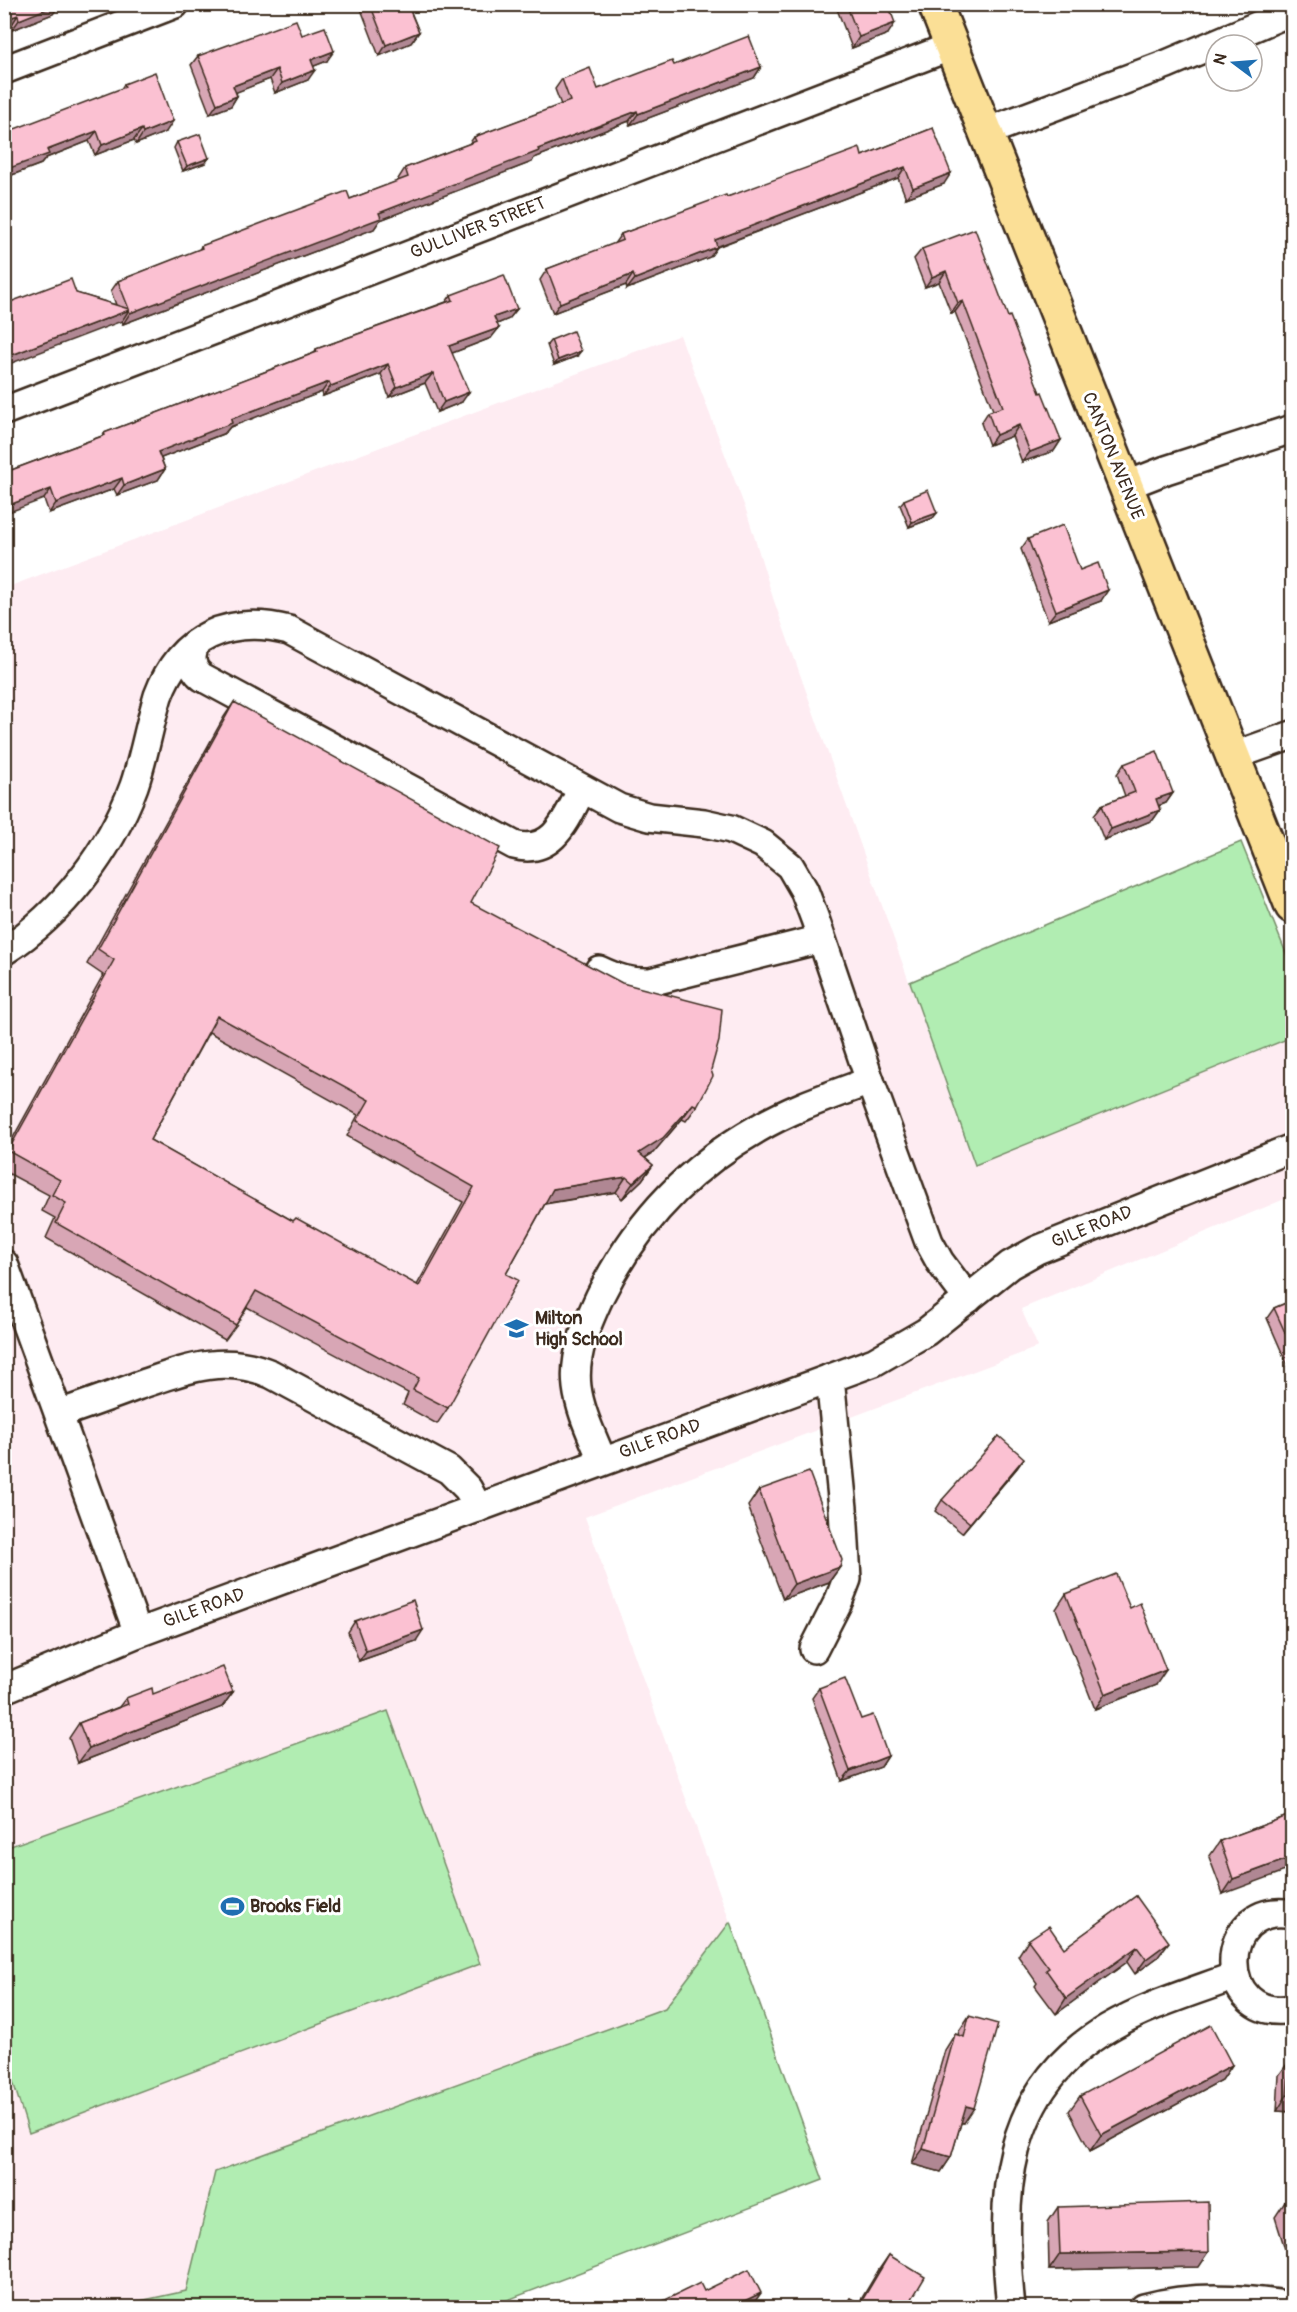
<svg xmlns="http://www.w3.org/2000/svg" width="1297" height="2312" viewBox="0 0 1297 2312" font-family="Pangolin,sans-serif">
  <style>
    .built { fill: #feecf2 }
    .green { fill: #b1edb2; stroke: #768c68; stroke-width: 1.5 }
    .lines { fill: none; stroke-linecap: round; stroke-linejoin: round }
    .minor-casing { stroke: #3b2a1e; stroke-width: 32 }
    .major-casing { stroke: #3b2a1e; stroke-width: 38 }
    .minor { stroke: #fff; stroke-width: 27 }
    .major { stroke: #fbdf96; stroke-width: 33 }
    .wall { fill: #d8a6b5; stroke: #3b2a1e; stroke-width: 1.5; fill-rule: evenodd }
    .shaded-wall { fill: #b08793; stroke: #3b2a1e; stroke-width: 1.5 }
    .building { fill: #fbc1d2; stroke: #3b2a1e; stroke-width: 1.5; fill-rule: evenodd }
    .labels { text-anchor: middle; dominant-baseline: central; stroke-width: 6; stroke-linejoin: round; paint-order: stroke }
    .street-label { font-size: 18px; fill: #3b2a1e; stroke: #fff }
    .poi-label { font-size: 18px; font-weight: bold; fill: #3b2a1e; stroke: #fff; text-anchor: start }
  </style>
  <rect width="100%" height="100%" fill="#fff"/>
  <filter id="ink" filterUnits="userSpaceOnUse"><feTurbulence type="fractalNoise" baseFrequency=".0167" numOctaves="2"/><feDisplacementMap in="SourceGraphic" scale="12" xChannelSelector="R" yChannelSelector="G"/><feConvolveMatrix kernelMatrix="1 2 1 2 8 2 1 2 1" color-interpolation-filters="sRGB"/></filter>
  <g filter="url(#ink)">
    <path class="built" d="M680 335 747 513 773 598 974 1165 1292 1037V1196L1021 1309 1038 1347 585 1517 730 1922 665 2008 215 2172 186 2291 112 2307 5 2308V588Z"/>
    <g class="green">
      <path d="M1241 842 1292 968V1037L975 1165 910 982Z"/>
      <path d="M388 1711 480 1964 29 2133 5 2056V1848Z"/>
      <path d="M730 1922 823 2180 489 2307H112L186 2291 215 2172 665 2008Z"/>
    </g>
    <g class="lines">
      <defs>
        <g id="minor">
          <path d="M4 70 175 4"/>
          <path d="M986 132 1167 64 1292 11"/>
          <path d="M4 411 952 46"/>
          <path d="M1125 486 1166 470 1292 429"/>
          <path d="M196 643C190 657 190 667 202 677L514 845C554 856 567 817 582 789"/>
          <path d="M1233 756 1292 735"/>
          <path d="M4 951C63 913 110 851 134 786 144 757 149 726 158 696 180 636 229 615 289 630L619 808 649 817 704 823 731 829 763 844 790 866 804 890 815 919 870 1081 929 1242 940 1262 968 1299"/>
          <path d="M599 970C616 978 631 983 650 982L821 939"/>
          <path d="M4 1264 138 1633"/>
          <path d="M59 1414C85 1405 111 1396 137 1386 184 1370 222 1353 271 1374L449 1470 468 1489 478 1508"/>
          <path d="M602 1460C593 1437 580 1412 577 1387 573 1355 587 1324 600 1296 635 1225 688 1168 757 1129 792 1108 832 1095 870 1081"/>
          <path d="M814 1649 839 1600 847 1579 843 1508 830 1378"/>
          <path d="M4 1689 138 1633 874 1362 926 1332 1010 1265 1037 1250 1292 1148"/>
          <path d="M1292 1914C1214 1900 1215 2024 1292 2009"/>
          <path d="M1011 2308C1000 2197 1001 2091 1108 2028 1147 2005 1192 1992 1235 1976"/>
          <path d="M1144 2308C1193 2295 1243 2298 1292 2306"/>
        </g>
        <path id="major" d="M935 4 1292 906"/>
      </defs>
      <use href="#minor" class="minor-casing"/>
      <use href="#major" class="major-casing"/>
      <use href="#minor" class="minor"/>
      <use href="#major" class="major"/>
    </g>
    <g class="wall">
      <path d="M4 4 58 7 53 14 12 30Z"/>
      <path d="M359 4H421L417 10 411 12 419 32 411 43 379 56Z"/>
      <path d="M835 4H888V34L852 48Z"/>
      <path d="M302 35 327 61 314 66 308 80 275 93 270 79 236 92 237 96 231 106 210 114 191 65 198 56Z"/>
      <path d="M674 65 761 67 754 78 630 125 629 121 534 158 532 162 380 220 374 229 123 324 122 321 5 304 76 293 116 305 111 291 118 281 199 250 201 246 350 199 399 181 398 179 405 168 469 144 474 137 561 105 555 89 562 79 598 89Z"/>
      <path d="M124 84 166 132 136 144 134 140 95 155 89 141 46 158 41 164 4 178 121 89Z"/>
      <path d="M933 128 944 184 906 198 898 178 717 247 710 257 627 289 626 285 553 313 540 280 547 269 614 244 621 234 727 197 862 156Z"/>
      <path d="M177 142 209 158 205 163 183 171 174 148Z"/>
      <path d="M922 249 1008 317 1040 393 1061 440 1054 451 1022 462 1012 436 989 445 981 423 988 412 993 410 955 312 951 313 939 282 925 287 914 259Z"/>
      <path d="M451 295 517 309 509 319 497 324 491 338 452 353 462 402 437 412 425 383 389 397 381 374 323 396 322 392 230 427 225 433 161 458 165 469 158 480 117 495 114 489 49 513 44 499 6 472 102 436 104 433 314 353 316 349 446 302Z"/>
      <path d="M551 340 577 356 554 365 547 345Z"/>
      <path d="M904 500 933 518 909 527 900 505Z"/>
      <path d="M1028 539 1101 601 1048 621 1021 549Z"/>
      <path d="M234 702 471 903 697 1106 686 1121 682 1119 653 1153 645 1158 653 1165 642 1180 622 1199 616 1192 545 1204 506 1274 448 1408 437 1424 403 1405 408 1393 247 1307 236 1325 225 1340 46 1238 55 1218 42 1211 49 1195 4 1171V1154L103 975 87 964 224 717ZM209 1032 358 1115 347 1136 463 1202 417 1285 293 1221 150 1140Z"/>
      <path d="M1124 764 1173 793 1166 803 1159 806 1160 810 1153 820 1104 840 1094 815 1102 805 1125 796 1117 774Z"/>
      <path d="M1293 1300V1362L1287 1364 1267 1318 1274 1308Z"/>
      <path d="M1024 1458 1017 1468 962 1533 935 1511 942 1500Z"/>
      <path d="M759 1490 840 1567 829 1582 783 1599 748 1506Z"/>
      <path d="M1066 1594 1156 1685 1095 1709 1056 1609Z"/>
      <path d="M355 1621 416 1641 359 1661 348 1632Z"/>
      <path d="M819 1688 888 1756 881 1767 842 1781 812 1698Z"/>
      <path d="M233 1692 222 1707 78 1763 69 1738 79 1723 119 1707 126 1698 153 1694Z"/>
      <path d="M1293 1814 1223 1894 1209 1857 1220 1841Z"/>
      <path d="M1136 1896 1158 1957 1135 1974 1127 1962 1056 2014 1035 1986 1037 1983 1018 1956 1028 1940 1064 1948Z"/>
      <path d="M969 2016 964 2123H961L951 2157 941 2172 912 2164 945 2050 955 2034 958 2035 959 2031Z"/>
      <path d="M1290 2060 1293 2112 1277 2111 1279 2075Z"/>
      <path d="M1232 2065 1222 2080 1090 2151 1069 2111 1080 2096Z"/>
      <path d="M1293 2200V2250L1286 2252 1275 2217 1285 2202Z"/>
      <path d="M1058 2207 1199 2267 1049 2270 1048 2222Z"/>
      <path d="M889 2255 907 2307H844L850 2298 859 2303 878 2271Z"/>
    </g>
    <g class="shaded-wall">
      <path d="M55 4H65L58 7 53 14 12 30 19 20Z"/>
      <path d="M411 4H421L417 10 401 16 408 6Z"/>
      <path d="M18 15 11 26 4 28V20Z"/>
      <path d="M895 23 888 34 852 48 859 37Z"/>
      <path d="M419 32 411 43 379 56 386 45Z"/>
      <path d="M334 51 327 61 304 70 311 60Z"/>
      <path d="M761 67 754 78 630 125 638 114Z"/>
      <path d="M277 69 270 79 227 96 233 86Z"/>
      <path d="M315 70 308 80 275 93 282 83Z"/>
      <path d="M237 96 231 106 210 114 217 104Z"/>
      <path d="M637 111 629 121 534 158 532 162 380 220 374 229 123 324 130 313 538 149Z"/>
      <path d="M173 121 166 132 136 144 143 133Z"/>
      <path d="M142 129 134 140 95 155 102 145Z"/>
      <path d="M97 131 89 141 46 158 41 164 4 178V170L47 150Z"/>
      <path d="M209 158 205 163 183 171 187 166Z"/>
      <path d="M905 167 898 178 708 250 715 240Z"/>
      <path d="M951 173 944 184 906 198 913 188Z"/>
      <path d="M717 247 710 257 627 289 635 279Z"/>
      <path d="M946 271 939 282 925 287 932 277Z"/>
      <path d="M633 274 626 285 553 313 560 303Z"/>
      <path d="M963 301 955 312 951 313 958 303Z"/>
      <path d="M517 309 509 319 487 328 494 317Z"/>
      <path d="M129 310 122 321 4 366V358Z"/>
      <path d="M499 328 491 338 442 357 449 346Z"/>
      <path d="M581 351 577 356 554 365 558 360Z"/>
      <path d="M388 364 381 374 323 396 331 386Z"/>
      <path d="M433 373 425 383 389 397 397 387Z"/>
      <path d="M329 382 322 392 230 427 225 433 151 462 158 452 231 419Z"/>
      <path d="M469 392 462 402 437 412 444 402Z"/>
      <path d="M1019 425 1012 436 989 445 996 435Z"/>
      <path d="M1061 440 1054 451 1022 462 1030 452Z"/>
      <path d="M165 469 158 480 117 495 124 485Z"/>
      <path d="M122 478 114 489 49 513 56 503Z"/>
      <path d="M51 489 44 499 4 514V507Z"/>
      <path d="M937 513 933 518 909 527 912 522Z"/>
      <path d="M1108 590 1101 601 1048 621 1056 611Z"/>
      <path d="M1173 793 1166 803 1149 809 1156 799Z"/>
      <path d="M1160 810 1153 820 1104 840 1111 829Z"/>
      <path d="M693 1104 682 1119 653 1153 628 1168 639 1153Z"/>
      <path d="M653 1165 642 1180 622 1199 633 1183Z"/>
      <path d="M626 1177 616 1192 542 1204 553 1189Z"/>
      <path d="M1293 1356V1362L1287 1364Z"/>
      <path d="M1024 1458 1017 1468 962 1533 970 1523Z"/>
      <path d="M840 1567 829 1582 783 1599 794 1584Z"/>
      <path d="M423 1630 416 1641 359 1661 366 1651Z"/>
      <path d="M1166 1670 1156 1685 1095 1709 1105 1694Z"/>
      <path d="M233 1692 222 1707 78 1763 89 1748Z"/>
      <path d="M888 1756 881 1767 842 1781 850 1771Z"/>
      <path d="M1293 1857V1868L1223 1894 1233 1879Z"/>
      <path d="M1169 1942 1158 1957 1135 1974 1146 1959Z"/>
      <path d="M1137 1947 1127 1962 1056 2014 1066 1998Z"/>
      <path d="M1232 2065 1222 2080 1090 2151 1101 2135Z"/>
      <path d="M1287 2095 1293 2096V2112L1277 2111Z"/>
      <path d="M966 2106 974 2108 964 2123 955 2121Z"/>
      <path d="M923 2149 951 2157 941 2172 912 2164Z"/>
      <path d="M1293 2243V2250L1286 2252Z"/>
      <path d="M1209 2252 1199 2267 1049 2270 1060 2254Z"/>
      <path d="M761 2293 751 2307H732Z"/>
    </g>
    <g class="building">
      <path d="M4 4H59L19 20 18 15 4 20Z"/>
      <path d="M370 4H411L408 6 419 32 386 45Z"/>
      <path d="M846 4H888L895 23 859 37Z"/>
      <path d="M296 20 302 35 325 27 334 51 311 60 315 70 282 83 277 69 233 86 237 96 217 104 198 56Z"/>
      <path d="M749 36 761 67 638 114 637 111 538 149 539 151 379 213 381 218 130 313 129 310 4 358V301L5 304 71 279 76 293 129 309 118 281 202 248 201 246 347 191 350 199 408 177 405 168 476 141 474 137 570 101 562 79 590 68 598 89 672 61 674 65Z"/>
      <path d="M155 72 173 121 143 133 142 129 102 145 97 131 47 150 49 154 4 170V133L125 87 124 84Z"/>
      <path d="M933 128 951 173 913 188 905 167 715 240 717 247 635 279 633 274 560 303 547 269 623 240 621 234 726 195 727 197 860 148 862 156Z"/>
      <path d="M200 134 209 158 187 166 177 142Z"/>
      <path d="M975 229 1008 317 1010 316 1040 393 1042 392 1061 440 1030 452 1019 425 996 435 988 412 1003 407 963 301 958 303 946 271 932 277 922 249Z"/>
      <path d="M504 275 517 309 494 317 499 328 449 346 469 392 444 402 433 373 397 387 388 364 331 386 329 382 231 419 232 423 158 452 165 469 124 485 122 478 56 503 51 489 4 507V470H5L6 472 105 435 104 433 317 352 316 349 453 300 451 295Z"/>
      <path d="M573 331 581 351 558 360 551 340Z"/>
      <path d="M928 490 937 513 912 522 904 500Z"/>
      <path d="M1063 525 1080 570 1098 563 1108 590 1056 611 1028 539Z"/>
      <path d="M234 702 500 848 471 903 622 983 722 1009 719 1041 711 1070 713 1076 697 1106 693 1104 663 1138 639 1153 653 1165 633 1183 626 1177 553 1189 506 1274 518 1280 448 1408 413 1390 419 1378 256 1291 236 1325 56 1223 66 1203 52 1195 60 1180 8 1151 114 960 98 949ZM217 1016 369 1100 357 1121 474 1187 419 1286 296 1218 293 1221 150 1140Z"/>
      <path d="M1157 751 1173 793 1156 799 1160 810 1111 829 1102 805 1135 792 1124 764Z"/>
      <path d="M1293 1300V1350L1274 1308Z"/>
      <path d="M999 1436 1024 1458 970 1523 942 1500Z"/>
      <path d="M809 1472 842 1560 840 1567 794 1584 759 1490Z"/>
      <path d="M1116 1574 1130 1608 1140 1603 1166 1670 1105 1694 1066 1594Z"/>
      <path d="M413 1600 423 1630 366 1651 355 1621Z"/>
      <path d="M223 1667 233 1692 89 1748 79 1723 128 1704 126 1698 152 1688 153 1694Z"/>
      <path d="M845 1678 861 1719 873 1715 888 1756 850 1771 819 1688Z"/>
      <path d="M1293 1814V1857L1233 1879 1220 1841Z"/>
      <path d="M1136 1896 1169 1942 1146 1959 1137 1947 1066 1998 1046 1970 1049 1968 1028 1940 1049 1926 1064 1948Z"/>
      <path d="M969 2016 998 2024 974 2108 966 2106 951 2157 923 2149 955 2034 964 2037Z"/>
      <path d="M1211 2025 1232 2065 1101 2135 1080 2096Z"/>
      <path d="M1290 2060H1293V2096L1287 2095Z"/>
      <path d="M1293 2200V2224L1285 2202Z"/>
      <path d="M1208 2202 1209 2252 1060 2254 1058 2207Z"/>
      <path d="M889 2255 925 2277 907 2307H845L850 2298 860 2304Z"/>
      <path d="M749 2269 761 2293 732 2307H651L700 2283 704 2291Z"/>
    </g>
  </g>
  <defs>
    <symbol id="school-bare" viewBox="-9 -9 18 18"><path d="M0-5L7-2L0 1L-7-2ZM-4 1L0 2.5L4 1V4Q0 6-4 4Z" fill="#1f6fb2" stroke="#fff" stroke-width="2.5" paint-order="stroke"/></symbol>
    <symbol id="stadium-bare" viewBox="-9 -9 18 18"><path d="M0-5a6.5 5 0 1 0 0 10a6.5 5 0 1 0 0-10ZM-3.5-1.8h7v3.6h-7Z" fill="#1f6fb2" stroke="#fff" stroke-width="2.5" paint-order="stroke"/></symbol>
  </defs>
  <g fill-rule="evenodd">
    <use href="#school-bare" x="500" y="1312" width="33" height="33"/>
    <use href="#stadium-bare" x="216" y="1890" width="33" height="33"/>
  </g>
  <g class="labels">
    <g class="street-label">
      <text transform="translate(478 228) rotate(-21)">GULLIVER STREET</text>
      <text transform="translate(1113 456) rotate(68)">CANTON AVENUE</text>
      <text transform="translate(1092 1227) rotate(-22)">GILE ROAD</text>
      <text transform="translate(660 1439) rotate(-20)">GILE ROAD</text>
      <text transform="translate(204 1608) rotate(-20)">GILE ROAD</text>
    </g>
    <g class="poi-label">
      <text x="535" y="1318">Milton<tspan x="535" dy="21">High School</tspan></text>
      <text x="250" y="1906">Brooks Field</text>
    </g>
  </g>
  <rect width="1297" height="2312" fill="none" stroke="#fff" stroke-width="24"/>
  <rect x="12" y="12" width="1273" height="2288" fill="none" stroke="#3b2a1e" stroke-width="2" filter="url(#ink)"/>
  <g transform="translate(1234 63) rotate(286)"><circle r="28" fill="#ffffff" stroke="#b1aaa5" stroke-width="1.5"/>
  <path d="M0-4.5L10 22L0 15L-10 22Z" fill="#1f6fb2"/>
  <text y="-9" font-size="16" font-weight="bold" text-anchor="middle" fill="#3b2a1e">N</text>
  </g>
</svg>
